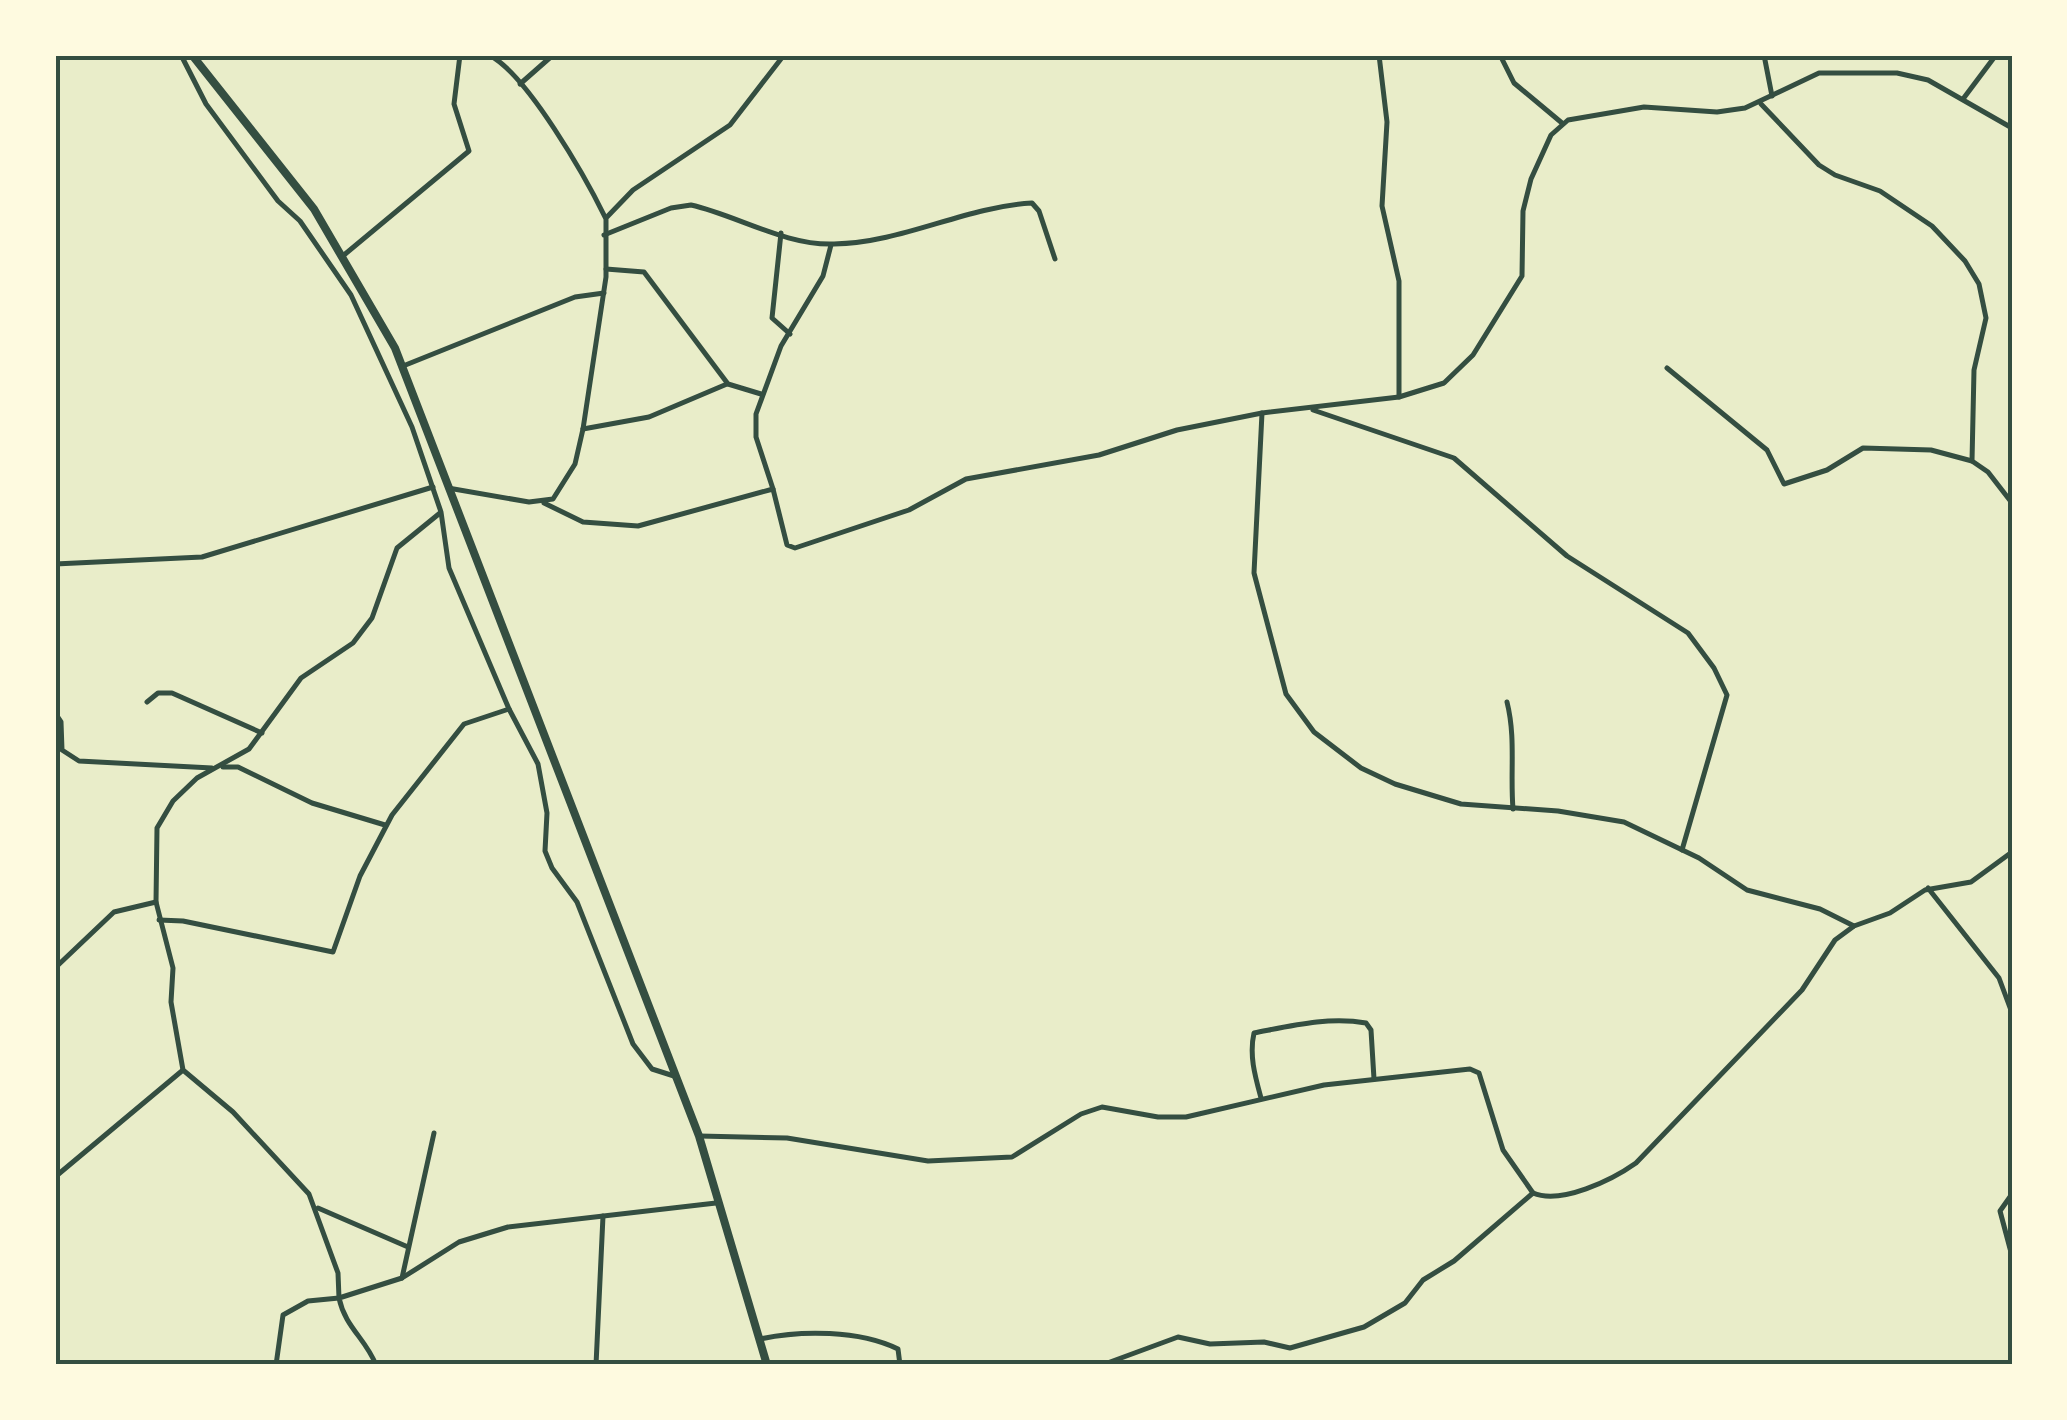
<svg xmlns="http://www.w3.org/2000/svg" width="2067" height="1420" viewBox="0 0 2067 1420" font-family="'Nunito Sans',sans-serif">
  <style>
    .lines { fill: none; stroke-linecap: round; stroke-linejoin: round }
    .minor { stroke: #344e41; stroke-width: 5 }
    .trunk { stroke: #344e41; stroke-width: 8 }
    .neatline { fill: none; stroke: #344e41; stroke-width: 4 }
  </style>
  <rect width="100%" height="100%" fill="#e9edc9"/>
  <g class="lines">
    <g class="minor">
      <path d="M181 55 206 104 278 201 300 221 351 295 412 427 441 512 449 568 509 709 538 764 547 813 545 851 552 868 577 902 633 1044 652 1069 674 1076"/>
      <path d="M489 55C527 74 586 178 605 217"/>
      <path d="M1379 55 1387 122 1382 206 1399 281V397"/>
      <path d="M1500 55 1514 83 1562 123"/>
      <path d="M1764 55 1772 96"/>
      <path d="M520 84 553 55"/>
      <path d="M1963 99 1996 55"/>
      <path d="M1761 104 1819 165 1835 175 1880 191 1932 226 1965 261 1979 284 1986 318 1974 370 1972 461 1988 472 2012 503"/>
      <path d="M781 233 772 318 790 334"/>
      <path d="M604 235 671 208 691 205C736 215 786 246 834 244 902 243 964 207 1032 203L1039 211 1055 259"/>
      <path d="M344 255 469 151 454 104 460 55"/>
      <path d="M606 269 644 272 728 384 761 394"/>
      <path d="M403 366 575 297 604 293"/>
      <path d="M1667 368 1767 450 1784 484 1827 470 1863 448 1931 450 1972 461"/>
      <path d="M1313 410 1454 458 1567 556 1688 633 1714 668 1727 695 1682 850"/>
      <path d="M1262 413 1254 573 1286 694 1314 732 1361 768 1395 784 1461 804 1558 811 1624 822 1699 858 1747 890 1820 909 1854 926"/>
      <path d="M583 429 649 417 727 384"/>
      <path d="M448 488 529 502 553 499 575 464 583 429 606 277V218L633 190 730 125 784 55"/>
      <path d="M773 489 756 437V414L781 346 823 276 831 245"/>
      <path d="M544 503 583 522 638 526 773 489 787 545 795 548 909 510 966 479 1099 455 1177 430 1262 413 1399 397 1444 383 1473 355 1522 276 1523 211 1531 179 1551 135 1568 120 1644 107 1717 112 1745 108 1819 73H1897L1928 80 2012 128"/>
      <path d="M55 564 202 557 433 487"/>
      <path d="M147 702 158 693H172L262 733"/>
      <path d="M1507 702C1516 738 1510 772 1513 809"/>
      <path d="M55 713 61 722 62 750 79 761 212 768"/>
      <path d="M223 767H238L312 803 385 825"/>
      <path d="M1928 888 1999 978 2012 1013"/>
      <path d="M159 920 183 921 333 952 360 876 392 815 464 724 509 709"/>
      <path d="M55 968 114 912 156 902"/>
      <path d="M1261 1098C1255 1076 1249 1055 1254 1033 1290 1026 1329 1016 1366 1023L1371 1030 1374 1079"/>
      <path d="M699 1136 787 1138 928 1161 1012 1157 1081 1114 1102 1107 1158 1117H1186L1324 1085 1470 1069 1479 1073 1503 1150 1533 1193C1561 1205 1612 1180 1636 1163L1802 990 1835 940 1854 926 1890 913 1925 890 1971 882 2012 852"/>
      <path d="M55 1177 183 1070"/>
      <path d="M2012 1194 2000 1211 2012 1256"/>
      <path d="M318 1208 408 1247"/>
      <path d="M402 1278 434 1133"/>
      <path d="M760 1339C801 1330 859 1330 898 1349L900 1365"/>
      <path d="M276 1365 283 1315 308 1301 339 1298 338 1273 309 1194 233 1112 183 1070 171 1002 173 968 156 902 157 828 173 801 197 778 249 749 301 678 353 643 372 618 397 548 440 513"/>
      <path d="M376 1365C366 1339 345 1327 339 1298L402 1278 459 1242 508 1227 716 1203"/>
      <path d="M596 1365 603 1216"/>
      <path d="M1102 1365 1178 1337 1210 1344 1264 1342 1290 1348 1364 1327 1405 1303 1423 1280 1454 1261 1533 1193"/>
    </g>
    <path class="trunk" d="M192 55 314 209 395 348 699 1136 767 1365"/>
  </g>
  <rect width="2067" height="1420" fill="none" stroke="#fefae0" stroke-width="115"/>
  <rect x="58" y="58" width="1952" height="1304" class="neatline"/>
</svg>
